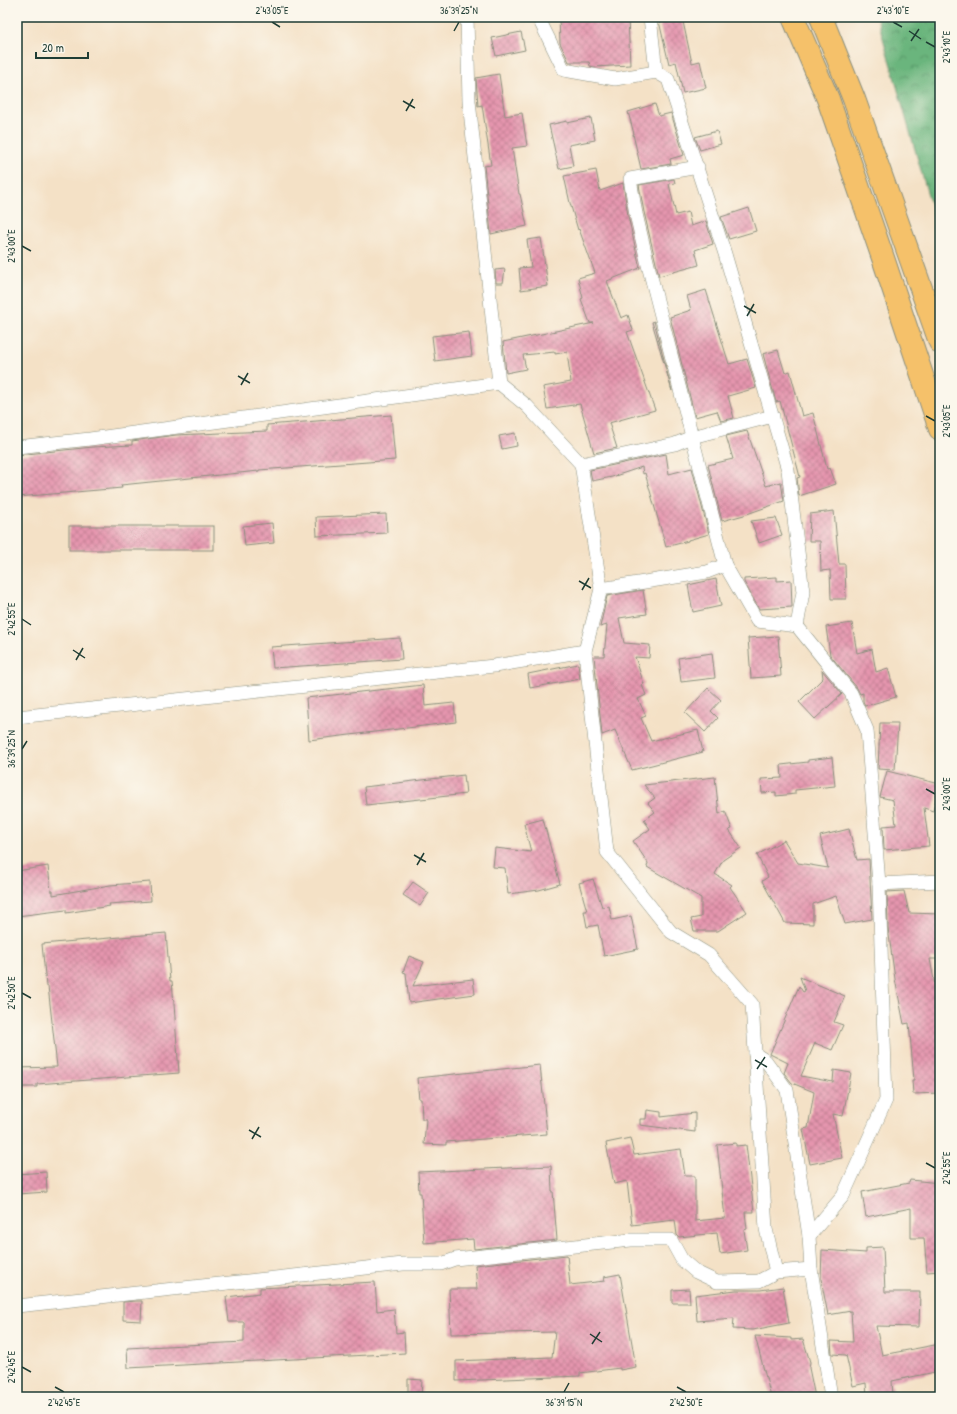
<svg xmlns="http://www.w3.org/2000/svg" width="957" height="1414" viewBox="0 0 957 1414" font-family="'Patrick Hand',sans-serif">
  <style>
    .forest { fill: url(#forest-crowns); stroke: #457958 }
    .building { fill: url(#building-cross-hatch) }
    .lines { fill: none; stroke-linecap: round; stroke-linejoin: round }
    .minor-casing { stroke: #8a8f7d; stroke-width: 14 }
    .motorway-casing { stroke: #8a8f7d; stroke-width: 24 }
    .minor { stroke: #fff; stroke-width: 13 }
    .motorway { stroke: #f5c16b; stroke-width: 22 }
    .ticks { fill: none; stroke: #1f3d34; stroke-width: 1.5 }
    .neatline { fill: none; stroke: #1f3d34; stroke-width: 1.5 }
    .ticks-label { font-size: 10px; text-anchor: middle; fill: #1f3d34 }
  </style>
  <defs>
    <pattern id="forest-crowns" width="20" height="18" patternUnits="userSpaceOnUse"><rect width="20" height="18" fill="#6bb57d"/><path d="M2 6a3 3 0 1 1 6 0M12 15a3 3 0 1 1 6 0" fill="none" stroke="#579467"/></pattern>
    <pattern id="building-cross-hatch" width="8" height="8" patternUnits="userSpaceOnUse"><rect width="8" height="8" fill="#e595ae"/><path d="M0 0l8 8M0 8l8-8" fill="none" stroke="#b97b8e"/></pattern>
  </defs>
  <rect width="100%" height="100%" fill="#fbf7ec"/>
  <filter id="ink" filterUnits="userSpaceOnUse"><feTurbulence type="fractalNoise" baseFrequency=".025" numOctaves="2"/><feDisplacementMap in="SourceGraphic" scale="8" xChannelSelector="R" yChannelSelector="G"/><feConvolveMatrix kernelMatrix="1 2 1 2 8 2 1 2 1" color-interpolation-filters="sRGB"/></filter>
  <filter id="wash" filterUnits="userSpaceOnUse"><feTurbulence type="fractalNoise" baseFrequency=".012" numOctaves="4" result="noise"/><feDisplacementMap in="SourceGraphic" scale="16" xChannelSelector="R" yChannelSelector="G"/><feGaussianBlur stdDeviation="0.9" result="paint"/><feColorMatrix in="noise" values="0 0 0 0 0 0 0 0 0 0 0 0 0 0 0 0 0 1.4 0 .05"/><feComposite in="paint" operator="in"/></filter>
  <g filter="url(#wash)">
    <rect width="100%" height="100%" fill="#f4e1c6"/>
    <path class="forest" d="M877 17H940V237Z"/>
    <g id="blocks">
      <g class="building">
        <path d="M559 17H628L630 65 594 67 590 66 589 62H569L560 43Z"/>
        <path d="M658 17H682L692 63 700 61 706 88 683 93 676 62 669 64Z"/>
        <path d="M521 32 525 50 496 56 492 38Z"/>
        <path d="M499 74 505 116 522 113 527 146 512 148 519 194H520L527 226 491 234 484 166 491 165 482 105 478 106 476 78Z"/>
        <path d="M655 104 659 116 671 113 684 155 670 159 671 164 641 169 633 134H634L628 112Z"/>
        <path d="M591 118 595 140 569 145 573 166 559 169 549 125 567 121V123Z"/>
        <path d="M717 131 721 144 700 150 695 137Z"/>
        <path d="M596 170 600 191 623 183 628 216 640 268 607 281 621 318 628 315 633 330 627 332 655 410 609 423 617 448 594 453 580 404 547 409 543 387 571 382 567 352 555 354V352L523 355 526 369 506 373 503 342 594 323H590L581 299 583 298 578 278 595 273 579 229 578 230 570 203 564 176Z"/>
        <path d="M674 179 675 183 669 184 676 215 688 212 691 226 706 221 713 244 695 250 699 265 659 276 644 212 639 185Z"/>
        <path d="M749 208 756 231 729 239 721 217Z"/>
        <path d="M541 238 548 286 521 290 519 268 531 267 527 240Z"/>
        <path d="M505 269 503 283H496L495 270Z"/>
        <path d="M706 290 729 364 747 359 756 388 728 396 734 418 721 421 717 411 695 417 670 317 691 310 687 296Z"/>
        <path d="M654 321 672 391 652 322Z"/>
        <path d="M469 332 472 356 435 361 432 336Z"/>
        <path d="M778 350 785 373 790 371 802 416 813 413 827 469 830 468 836 484 799 496 797 478 800 477 780 401 776 402 763 354Z"/>
        <path d="M391 415 395 460 259 470V471L121 485 122 488 17 497V455L93 447 132 445V441L176 435 267 431V425Z"/>
        <path d="M747 431 766 486 781 482 784 501 744 515 722 521 708 465 733 459 726 436Z"/>
        <path d="M515 433 517 446 502 449 499 436Z"/>
        <path d="M666 454 669 474 692 468 709 534 688 540V541L666 547 645 473 643 474 642 467 612 477 592 481 590 470Z"/>
        <path d="M834 511 839 564H845L846 599H831L830 570 821 571 820 541H809L810 514Z"/>
        <path d="M386 514 387 533 317 536 316 517Z"/>
        <path d="M776 518 782 535 759 543 751 521Z"/>
        <path d="M272 523 274 543 245 546 243 526Z"/>
        <rect x="69" y="526" width="145" height="24"/>
        <path d="M777 577V581L791 580 792 607 759 609 744 582V579Z"/>
        <path d="M716 579 721 606 693 612 688 585Z"/>
        <path d="M643 590 647 614 619 618 624 643 650 645 649 658 635 657 644 684 642 685 646 695 638 699 646 716 641 718 651 741 698 730 703 752 632 770 615 730 602 735 594 656H604L607 625 600 627 607 596Z"/>
        <path d="M852 623 857 653 872 649 876 672 888 668 896 697 865 706 863 701V693L860 694 857 688 830 655 826 627Z"/>
        <path d="M778 636 781 676 751 678 748 638Z"/>
        <path d="M400 638 402 659 273 668 271 647Z"/>
        <path d="M712 653 715 678 681 682 678 658Z"/>
        <path d="M578 664 580 679 530 688 528 674Z"/>
        <path d="M822 670 842 694 815 719 799 702 823 678Z"/>
        <path d="M423 685 425 706 454 703 456 722 309 740 306 698Z"/>
        <path d="M708 688 721 700 711 711 718 718 705 732 685 713Z"/>
        <path d="M880 723H898L895 770 878 769Z"/>
        <path d="M832 757 835 786 795 790V794L776 796V792L762 793 761 779 782 778 781 765 808 762V760Z"/>
        <path d="M887 771 940 784 933 811 924 808 929 846 884 850 883 826 896 825 893 800 880 797Z"/>
        <path d="M464 775 466 794 366 805 364 787Z"/>
        <path d="M715 777 719 814 725 811 732 829 729 830 741 848 723 860 715 874 732 885 730 887 747 912 718 931H694L691 919 701 917V898L647 867 648 863 633 841 650 829 644 820 655 812 648 803 655 798 644 785Z"/>
        <path d="M543 819 560 884 539 890 508 894 505 868 493 867 495 848 531 852 524 824Z"/>
        <path d="M849 829 857 860 869 859 872 919 845 924 836 896 813 904V924L785 923 762 881 768 877 757 855 784 840 798 863 828 868 820 836Z"/>
        <path d="M48 866 51 891H53V895L110 885 150 882 151 901 109 904 110 906 66 913V910L17 916V871Z"/>
        <path d="M593 879 602 907 609 906 612 920 631 916 638 949 604 956 598 925 587 927 584 911H587L579 883Z"/>
        <path d="M413 882 429 893 420 906 403 895Z"/>
        <path d="M904 891 909 913 940 914V959H930L940 1012V1093L913 1094 912 1080H914L909 1023 904 1024 895 979 888 928 887 892Z"/>
        <path d="M166 933 170 981H172L174 1004 179 1073 37 1084V1087H17V1068L57 1067 48 986H46L42 944Z"/>
        <path d="M409 956 424 962 413 986 473 979 475 994 409 1003 406 973 403 972Z"/>
        <path d="M800 977 845 996 834 1022 843 1025 832 1050 815 1043 801 1076 833 1082 834 1070 851 1073 843 1116 833 1114 842 1158 810 1164 803 1129 808 1128 814 1092 792 1083 784 1073 788 1063 770 1054 799 986 803 992 805 991Z"/>
        <path d="M540 1065 547 1134 446 1142V1145L424 1144 426 1119H422L421 1099H419L417 1078Z"/>
        <path d="M647 1110 661 1112V1117L695 1113V1132L640 1125V1119H646Z"/>
        <path d="M630 1138 634 1155 681 1149 685 1176H695V1221L725 1218 717 1145 736 1143V1146L746 1145 754 1212H745L747 1229 744 1230 747 1250 720 1254 717 1233 679 1237 677 1235 675 1220 632 1225 627 1181 614 1184 606 1143Z"/>
        <path d="M551 1166 552 1191H553L557 1240 474 1249 473 1239 424 1243 421 1193H419L418 1172Z"/>
        <path d="M46 1172 47 1192 17 1194V1174Z"/>
        <path d="M910 1180 940 1183V1206H938V1243L940 1242V1271L927 1272 924 1238H911V1208L866 1217 862 1192 909 1183Z"/>
        <path d="M883 1247 885 1292H920L919 1327 876 1326 882 1355 940 1344V1371L892 1381 893 1397H867L866 1383 853 1386 846 1355 832 1354 831 1341 853 1342 851 1311 828 1315 821 1279 822 1250 866 1253V1248Z"/>
        <path d="M567 1255 570 1285 605 1281 604 1277 620 1274 636 1367 620 1370V1368L580 1373V1376L456 1381V1361L552 1357 555 1332 451 1334 449 1289H477L475 1265Z"/>
        <path d="M375 1282 377 1311 394 1309 396 1333 404 1332 405 1353 128 1368 127 1348 244 1342V1322H229L226 1297 260 1293V1288Z"/>
        <path d="M783 1287 789 1323 753 1330 733 1329 734 1318 697 1321 695 1295 736 1290H760Z"/>
        <path d="M689 1289 690 1303H672V1290Z"/>
        <path d="M136 1301H142L141 1321 123 1320V1302Z"/>
        <path d="M755 1336 791 1338V1340L803 1339 810 1362 809 1368 815 1397H771Z"/>
        <path d="M408 1379 422 1380 421 1397H408Z"/>
      </g>
    </g>
  </g>
  <g filter="url(#ink)">
    <use href="#blocks" fill-opacity="0" stroke="#8a8f7d" stroke-width="1"/>
    <g class="lines">
      <defs>
        <g id="minor">
          <path d="M467 17 469 101 499 383 527 406 581 464 601 589 585 651 607 852 671 932 709 955 752 1004 766 1229 776 1272"/>
          <path d="M538 17 564 70 615 79 656 72 668 79 725 254 788 470 803 592 797 626"/>
          <path d="M650 17 656 72"/>
          <path d="M698 167 630 179 636 214 648 265 725 565 757 621 797 626 851 693 867 730 879 884 886 1100 843 1196 809 1236 811 1269 831 1397"/>
          <path d="M17 447 90 439 499 383"/>
          <path d="M581 464 675 444 692 437 773 416"/>
          <path d="M601 589 707 572 725 565"/>
          <path d="M17 717 494 666 585 651"/>
          <path d="M879 884 940 881"/>
          <path d="M755 1054 766 1061 787 1090 809 1236"/>
          <path d="M17 1306 403 1264H441L455 1259 631 1240H671L682 1260 696 1272 717 1282 759 1281 776 1272 811 1269"/>
        </g>
        <g id="motorway">
          <path d="M793 17 828 99 883 258 940 429"/>
          <path d="M821 17 854 99 940 342"/>
        </g>
      </defs>
      <use href="#minor" class="minor-casing"/>
      <use href="#motorway" class="motorway-casing"/>
      <use href="#minor" class="minor"/>
      <use href="#motorway" class="motorway"/>
    </g>
  </g>
  <path class="ticks" d="M272 22 280 27M893 22 902 27M454 31 459 22M909 31 921 39M911 41 919 29M926 42 935 47M403 101 415 108M406 111 413 99M22 246 31 251M744 306 756 313M747 316 754 304M238 376 250 383M241 385 248 373M926 416 935 421M579 581 591 588M582 590 589 578M22 619 31 625M73 650 85 658M76 660 83 648M22 749 27 741M926 789 935 794M414 855 426 862M417 865 424 853M22 993 31 998M755 1060 767 1067M757 1069 765 1057M249 1130 261 1137M252 1139 259 1127M926 1163 935 1168M590 1334 602 1342M592 1344 600 1332M22 1367 31 1372M55 1387 64 1392M677 1387 686 1392M564 1392 569 1383"/>
  <rect width="957" height="1414" fill="none" stroke="#fbf7ec" stroke-width="44"/>
  <path d="M36 52v6h52v-6" fill="none" stroke="#1f3d34" stroke-width="2"/>
  <text x="42" y="52" font-size="12" fill="#1f3d34" stroke="#fbf7ec" stroke-width="3" paint-order="stroke">20 m</text>
  <rect x="22" y="22" width="913" height="1370" class="neatline"/>
  <g class="ticks-label">
    <text x="272" y="14">2°43'05"E</text>
    <text x="459" y="14">36°39'25"N</text>
    <text x="893" y="14">2°43'10"E</text>
    <text transform="translate(946 47) rotate(-90)" y="4">2°43'10"E</text>
    <text transform="translate(11 246) rotate(-90)" y="4">2°43'00"E</text>
    <text transform="translate(946 421) rotate(-90)" y="4">2°43'05"E</text>
    <text transform="translate(11 619) rotate(-90)" y="4">2°42'55"E</text>
    <text transform="translate(11 749) rotate(-90)" y="4">36°39'25"N</text>
    <text transform="translate(946 794) rotate(-90)" y="4">2°43'00"E</text>
    <text transform="translate(11 993) rotate(-90)" y="4">2°42'50"E</text>
    <text transform="translate(946 1168) rotate(-90)" y="4">2°42'55"E</text>
    <text transform="translate(11 1367) rotate(-90)" y="4">2°42'45"E</text>
    <text x="64" y="1406">2°42'45"E</text>
    <text x="564" y="1406">36°39'15"N</text>
    <text x="686" y="1406">2°42'50"E</text>
  </g>
</svg>
